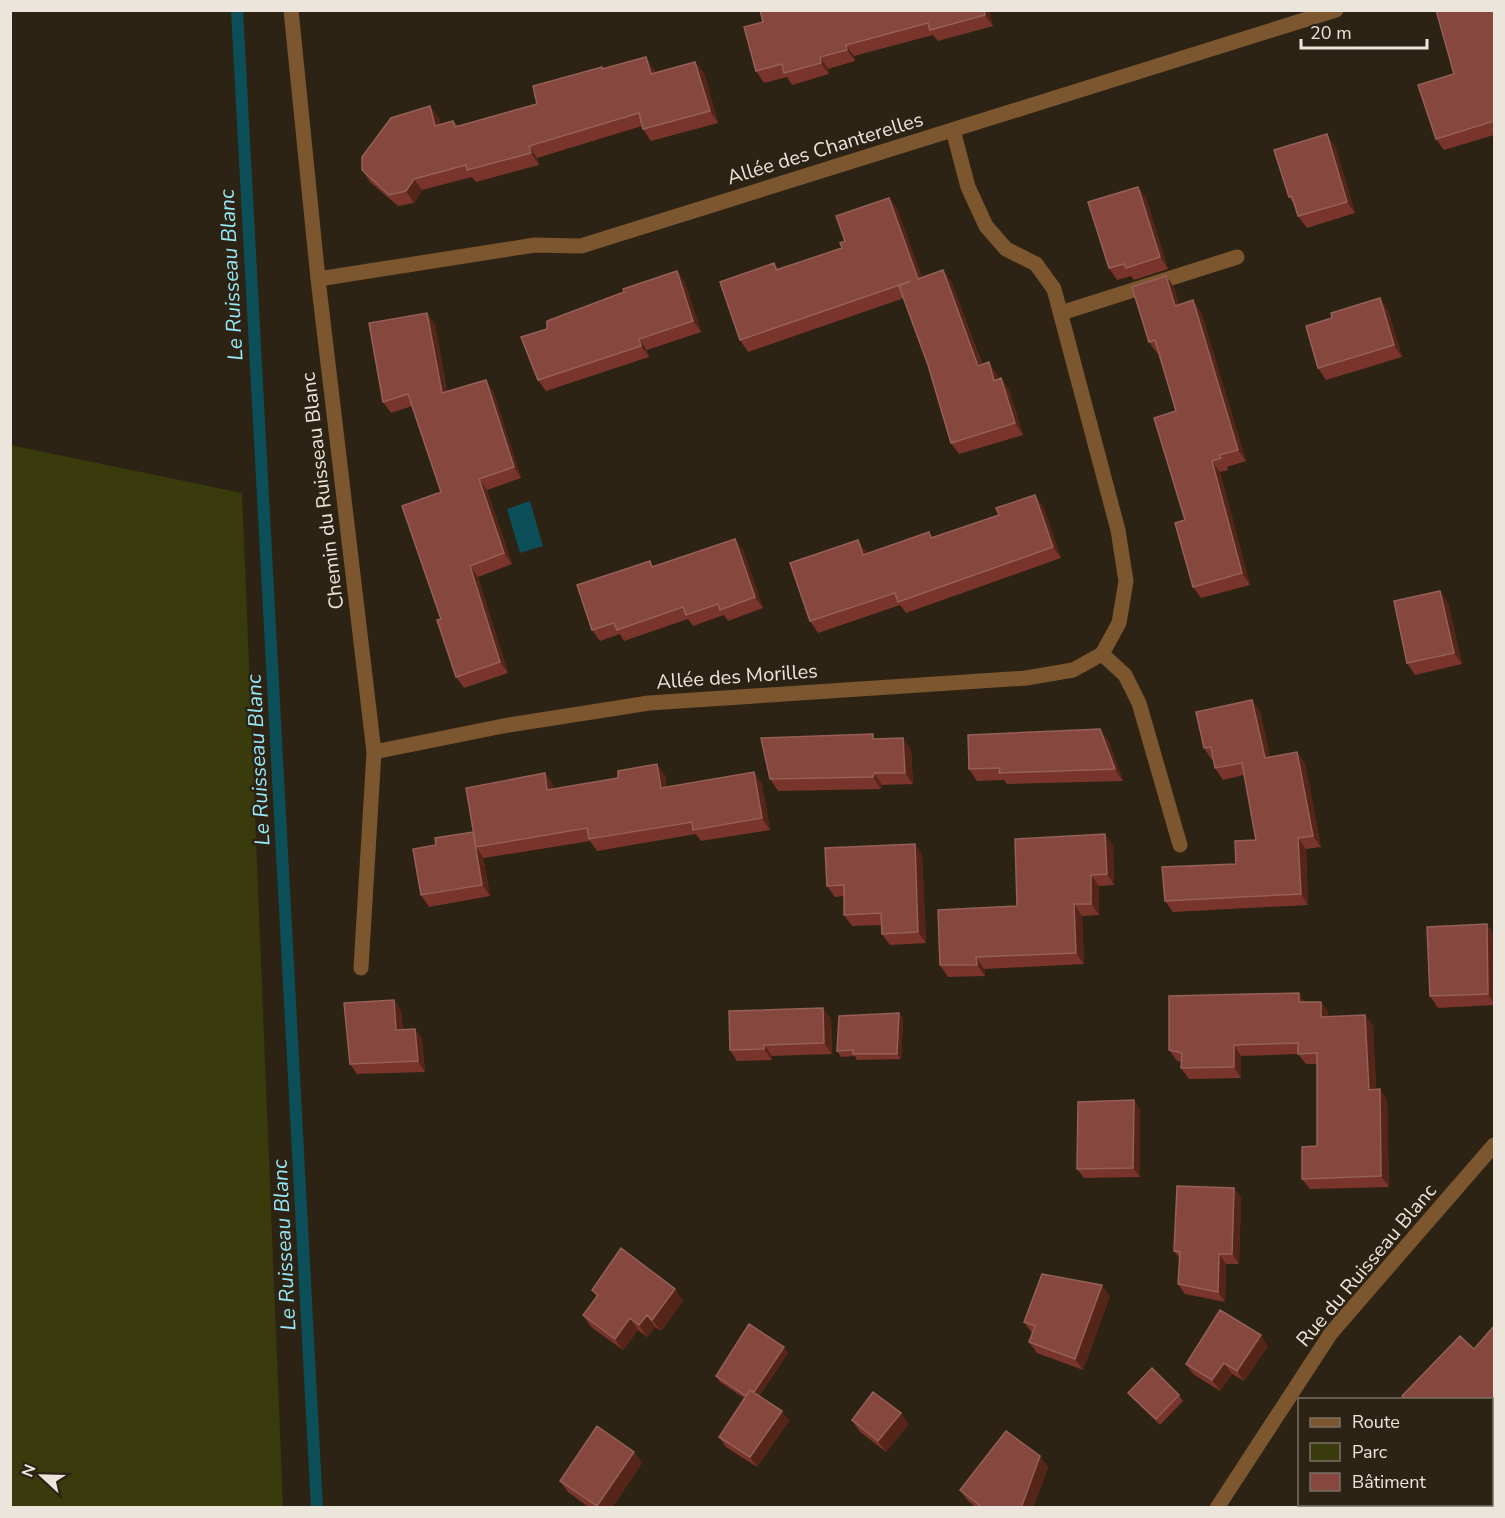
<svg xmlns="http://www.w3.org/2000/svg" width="1505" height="1518" font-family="'Nunito Sans',sans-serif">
<rect width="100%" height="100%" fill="#2d2314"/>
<path fill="#3a3b0c" d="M 10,445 L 242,493 L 283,1507 L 11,1507 Z"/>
<path fill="#0c4f59" d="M 530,501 L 543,546 L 520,553 L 507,509 Z"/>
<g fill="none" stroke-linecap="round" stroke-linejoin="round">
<path stroke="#0c4f59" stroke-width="12" d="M 237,10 L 317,1508"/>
<path stroke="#7c562f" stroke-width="15" d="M 291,10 L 318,279 L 374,752 L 361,968
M 318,279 L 535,245 L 581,246 L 1336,10
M 1061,313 L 1237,257
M 1102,654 L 1125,675 L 1139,703 L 1180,845
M 374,752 L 503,726 L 649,703 L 1026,678 L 1073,670 L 1102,654 L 1119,623 L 1126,581 L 1118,530 L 1054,289 L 1036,264 L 1006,249 L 986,226 L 968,187 L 953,130
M 1217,1508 L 1331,1333 L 1494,1145"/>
</g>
<path fill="#79342b" d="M 989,10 L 993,26 L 938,41 L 933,35 L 854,56 L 855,61 L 828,69 L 829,74 L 792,85 L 787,77 L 764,83 L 756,71 L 763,22 Z
M 1494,10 L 1494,135 L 1444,150 L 1436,139 L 1454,74 Z
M 695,62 L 704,73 L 718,123 L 651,141 L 643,129 L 642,126 L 537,158 L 539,165 L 476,182 L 472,177 L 422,190 L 414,203 L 398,206 L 370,182 L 362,170 L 439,118 L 440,124 L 453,121 L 458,126 L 537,104 L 602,67 L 603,69 L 654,69 L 655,73 Z
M 1335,146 L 1355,213 L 1307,228 L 1298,216 L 1296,207 L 1289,197 Z
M 1138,187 L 1146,198 L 1168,269 L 1134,280 L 1131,276 L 1117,280 L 1109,268 Z
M 889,198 L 897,209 L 922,278 L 951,281 L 982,364 L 997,374 L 998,379 L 1001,378 L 1009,390 L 1023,435 L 959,454 L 951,443 L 928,365 L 904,298 L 748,352 L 740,340 L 774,263 L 778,269 L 842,248 L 845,241 Z
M 677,271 L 685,283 L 701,332 L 647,350 L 649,357 L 546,391 L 538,380 L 547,329 Z
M 1174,287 L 1179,305 L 1201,312 L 1246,461 L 1227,467 L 1228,470 L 1220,472 L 1250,585 L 1201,598 L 1193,587 L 1185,520 L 1176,411 L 1158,353 L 1157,353 L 1149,342 Z
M 1388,310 L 1402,357 L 1326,380 L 1318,368 Z
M 435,324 L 447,392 L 486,380 L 493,391 L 521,478 L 487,490 L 512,564 L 478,577 L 508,673 L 464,688 L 456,677 L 441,619 L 441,492 L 412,406 L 391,413 L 383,402 Z
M 1043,506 L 1061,558 L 906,613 L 900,605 L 818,633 L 810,621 L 866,551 L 867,554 L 933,537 Z
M 743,550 L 763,608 L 728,621 L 724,615 L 693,626 L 688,619 L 624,641 L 620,634 L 600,641 L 592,630 L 654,566 Z
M 1448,603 L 1462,664 L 1415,675 L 1407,663 Z
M 1260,711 L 1270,757 L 1305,763 L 1321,847 L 1306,849 L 1308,905 L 1173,912 L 1165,901 L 1236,864 L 1256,840 L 1244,775 L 1223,780 L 1215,768 L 1213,759 L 1212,760 L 1204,748 Z
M 1100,729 L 1108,740 L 1123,781 L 1007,784 L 1004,780 L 977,781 L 969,769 Z
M 903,738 L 911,750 L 913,784 L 882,785 L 881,789 L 778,791 L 770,779 L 876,739 Z
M 754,772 L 762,784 L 770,830 L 701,841 L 696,834 L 597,851 L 590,841 L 484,858 L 483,857 L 490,896 L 429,907 L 421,895 L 436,845 L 473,832 L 553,784 L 553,789 L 665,775 L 667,787 Z
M 1105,834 L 1113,846 L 1114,885 L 1099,886 L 1099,915 L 1082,916 L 1084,964 L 984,969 L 985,976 L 948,977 L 940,965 L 1017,906 Z
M 915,844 L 922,855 L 926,943 L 890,945 L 882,934 L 882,925 L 852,926 L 844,915 L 844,896 L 835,897 L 827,886 Z
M 1494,934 L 1494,1005 L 1438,1008 L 1430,996 Z
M 394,1000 L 401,1011 L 403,1029 L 415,1029 L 422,1039 L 425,1072 L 357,1074 L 350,1064 Z
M 1304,1002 L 1321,1002 L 1328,1012 L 1328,1017 L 1365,1015 L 1373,1026 L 1376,1089 L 1387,1100 L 1389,1187 L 1310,1189 L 1302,1179 L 1317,1146 L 1317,1064 L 1306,1064 L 1298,1054 L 1241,1056 L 1241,1078 L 1189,1079 L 1181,1068 L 1181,1062 L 1177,1061 L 1169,1050 Z
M 899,1013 L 903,1019 L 901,1059 L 857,1060 L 855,1056 L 841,1057 L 837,1051 Z
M 831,1019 L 832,1054 L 772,1056 L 772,1060 L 737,1061 L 730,1050 Z
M 1140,1110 L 1140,1177 L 1084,1178 L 1077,1169 Z
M 1234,1188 L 1241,1198 L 1239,1264 L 1226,1264 L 1225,1302 L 1185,1294 L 1178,1284 L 1180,1259 L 1174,1251 Z
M 592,1290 L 683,1301 L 661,1331 L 655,1327 L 647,1337 L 638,1330 L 623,1350 L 591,1327 L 583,1315 L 597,1297 Z
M 1110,1296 L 1083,1370 L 1037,1353 L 1029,1342 L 1032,1333 L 1024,1322 Z
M 1268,1346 L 1244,1381 L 1232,1374 L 1220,1391 L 1193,1374 L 1186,1364 Z
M 784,1347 L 788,1353 L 759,1396 L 789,1421 L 757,1467 L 726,1447 L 719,1437 L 744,1398 L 720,1382 L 716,1376 Z
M 1128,1393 L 1179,1395 L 1183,1401 L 1160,1425 L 1133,1399 Z
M 852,1420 L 909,1424 L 886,1452 L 859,1431 Z
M 634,1452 L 642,1463 L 612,1508 L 590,1508 L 568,1492 L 560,1481 Z
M 1048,1467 L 1033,1508 L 976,1508 L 968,1501 L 960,1490 Z"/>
<path fill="#55251a" d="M 984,10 L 989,10 L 993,26 L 985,15 Z
M 846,45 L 854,56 L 855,61 L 847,50 Z
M 646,57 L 654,69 L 659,86 L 651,74 Z
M 820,57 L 828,69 L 829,74 L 821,63 Z
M 695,62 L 704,73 L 718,123 L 710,111 Z
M 430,106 L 439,118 L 444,137 L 435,126 Z
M 1327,134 L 1335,146 L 1355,213 L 1347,202 Z
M 529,146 L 537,158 L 539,165 L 531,153 Z
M 414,179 L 422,190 L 414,203 L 406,191 Z
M 1138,187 L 1146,198 L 1168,269 L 1160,257 Z
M 889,198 L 897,209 L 926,290 L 918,279 Z
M 943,270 L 951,281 L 986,377 L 978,366 Z
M 677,271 L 685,283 L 701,332 L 693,321 Z
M 1166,276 L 1174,287 L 1183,317 L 1175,306 Z
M 1380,298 L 1388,310 L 1402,357 L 1394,345 Z
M 1193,300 L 1201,312 L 1246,461 L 1238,450 Z
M 427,313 L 435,324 L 449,404 L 442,393 Z
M 639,339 L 647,350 L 649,357 L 641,346 Z
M 989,362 L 997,374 L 1002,392 L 994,381 Z
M 1001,378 L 1009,390 L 1023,435 L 1015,423 Z
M 486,380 L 493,391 L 521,478 L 514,467 Z
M 1212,461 L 1220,472 L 1250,585 L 1242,573 Z
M 479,479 L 487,490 L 512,564 L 504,553 Z
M 1035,495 L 1043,506 L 1061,558 L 1053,547 Z
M 735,539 L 743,550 L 763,608 L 755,597 Z
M 858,540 L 866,551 L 871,566 L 863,555 Z
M 470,566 L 478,577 L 508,673 L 500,662 Z
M 1440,591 L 1448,603 L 1462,664 L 1454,653 Z
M 1252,700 L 1260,711 L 1273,769 L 1265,758 Z
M 1100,729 L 1108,740 L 1123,781 L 1115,769 Z
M 903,738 L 911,750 L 913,784 L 905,773 Z
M 1297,752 L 1305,763 L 1321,847 L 1313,836 Z
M 657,764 L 665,775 L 669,799 L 661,788 Z
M 754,772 L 762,784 L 770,830 L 762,818 Z
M 545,773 L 553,784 L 555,802 L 547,790 Z
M 874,773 L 882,785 L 881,789 L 873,777 Z
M 473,832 L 476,847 L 483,857 L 490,896 L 482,885 Z
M 1105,834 L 1113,846 L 1114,885 L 1107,874 Z
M 1298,838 L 1306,849 L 1308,905 L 1301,894 Z
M 915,844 L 922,855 L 926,943 L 918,932 Z
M 1091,875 L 1099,886 L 1099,915 L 1091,904 Z
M 1074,904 L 1082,916 L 1084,964 L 1076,953 Z
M 1487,924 L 1494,934 L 1494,1003 L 1488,994 Z
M 976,957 L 984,969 L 985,976 L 977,965 Z
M 1299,993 L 1306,1004 L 1299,1002 Z
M 394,1000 L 401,1011 L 404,1040 L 396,1030 Z
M 1321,1002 L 1328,1012 L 1329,1028 L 1321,1017 Z
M 823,1008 L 831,1019 L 832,1054 L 824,1043 Z
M 899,1013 L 903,1019 L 901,1059 L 897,1054 Z
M 1365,1015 L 1373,1026 L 1377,1100 L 1369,1090 Z
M 415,1029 L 422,1039 L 425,1072 L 418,1061 Z
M 764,1045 L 772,1056 L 772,1060 L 764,1049 Z
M 1234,1045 L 1241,1056 L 1241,1078 L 1234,1067 Z
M 1380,1089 L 1387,1100 L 1389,1187 L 1381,1176 Z
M 1134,1100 L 1140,1110 L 1140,1177 L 1133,1168 Z
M 1234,1188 L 1241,1198 L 1239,1264 L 1232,1254 Z
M 1219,1254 L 1226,1264 L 1225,1302 L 1218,1292 Z
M 1102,1285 L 1110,1296 L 1083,1370 L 1075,1359 Z
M 675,1289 L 683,1301 L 661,1331 L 652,1320 Z
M 647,1315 L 655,1327 L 647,1337 L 639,1325 Z
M 630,1318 L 638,1330 L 623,1350 L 615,1339 Z
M 1261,1335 L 1268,1346 L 1244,1381 L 1237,1371 Z
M 784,1347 L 788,1353 L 753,1404 L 749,1399 Z
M 1224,1363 L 1232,1374 L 1220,1391 L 1212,1380 Z
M 782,1411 L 789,1421 L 757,1467 L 750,1457 Z
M 901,1413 L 909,1424 L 886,1452 L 878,1441 Z
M 634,1452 L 642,1463 L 612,1508 L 598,1508 L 597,1506 Z
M 1040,1456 L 1048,1467 L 1033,1508 L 1021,1508 Z
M 1494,1470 L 1494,1498 L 1491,1502 L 1491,1478 L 1492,1473 Z
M 1471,1504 L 1489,1504 L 1487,1508 L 1468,1508 Z"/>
<path fill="#85473e" stroke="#956057" stroke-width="1.5" d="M 760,10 L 984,10 L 985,15 L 930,30 L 928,23 L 846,45 L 847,50 L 820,57 L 821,63 L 784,73 L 782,64 L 756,71 L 744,27 L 763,22 Z
M 1436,10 L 1494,10 L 1494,121 L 1436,139 L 1418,85 L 1454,74 Z
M 646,57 L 651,74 L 695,62 L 710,111 L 643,129 L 639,113 L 529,146 L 531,153 L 467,170 L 466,165 L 414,179 L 406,191 L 389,195 L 362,170 L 362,157 L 391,118 L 430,106 L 435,126 L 453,121 L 455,127 L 537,104 L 533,86 L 602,67 L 602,69 Z
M 1327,134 L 1347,202 L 1298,216 L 1292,196 L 1289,197 L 1274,150 Z
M 1138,187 L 1160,257 L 1126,268 L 1124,264 L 1109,268 L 1088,202 Z
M 889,198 L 918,279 L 943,270 L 978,366 L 989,362 L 994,381 L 1001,378 L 1015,423 L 951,443 L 928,365 L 899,286 L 911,281 L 740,340 L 720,282 L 774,263 L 776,270 L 842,248 L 840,243 L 845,241 L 836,216 Z
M 677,271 L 693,321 L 639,339 L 641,346 L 538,380 L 521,337 L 547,329 L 547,321 L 624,292 L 623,289 Z
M 1166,276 L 1175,306 L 1193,300 L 1238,450 L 1219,455 L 1221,458 L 1212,461 L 1242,573 L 1193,587 L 1175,523 L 1185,520 L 1154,418 L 1176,411 L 1155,340 L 1149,342 L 1132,287 Z
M 1380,298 L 1394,345 L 1318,368 L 1306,326 L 1332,318 L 1331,313 Z
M 427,313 L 442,393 L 486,380 L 514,467 L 479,479 L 504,553 L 470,566 L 500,662 L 456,677 L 437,620 L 441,619 L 402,506 L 441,492 L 408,394 L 383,402 L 369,323 Z
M 1035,495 L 1053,547 L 898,602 L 895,593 L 810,621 L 790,563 L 858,540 L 863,555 L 929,532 L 931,538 L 999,515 L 996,508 Z
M 735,539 L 755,597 L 720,610 L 718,604 L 686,615 L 683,607 L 617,630 L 614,623 L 592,630 L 577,585 L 650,561 L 652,567 Z
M 1440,591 L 1454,653 L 1407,663 L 1394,601 Z
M 1252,700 L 1265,758 L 1297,752 L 1313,836 L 1298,838 L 1301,894 L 1165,901 L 1162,867 L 1236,864 L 1235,841 L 1256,840 L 1242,763 L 1215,768 L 1211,747 L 1204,748 L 1196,712 Z
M 1100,729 L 1115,769 L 999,773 L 1000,768 L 969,769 L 968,735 Z
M 873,734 L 873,739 L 903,738 L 905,773 L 874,773 L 873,777 L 770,779 L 761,738 Z
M 657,764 L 661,788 L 754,772 L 762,818 L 693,830 L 692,822 L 589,839 L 587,828 L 476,847 L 466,788 L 545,773 L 547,790 L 618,778 L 618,771 Z
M 473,832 L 482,885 L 421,895 L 413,849 L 436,845 L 435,838 Z
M 1105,834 L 1107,874 L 1091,875 L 1091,904 L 1074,904 L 1076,953 L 976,957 L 977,965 L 940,965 L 938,910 L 1017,906 L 1015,839 Z
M 915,844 L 918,932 L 882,934 L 881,913 L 844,915 L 844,885 L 827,886 L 825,848 Z
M 1487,924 L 1488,994 L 1430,996 L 1427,927 Z
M 1299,993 L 1299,1002 L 1321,1002 L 1321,1017 L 1365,1015 L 1369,1090 L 1380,1089 L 1381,1176 L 1302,1179 L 1302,1147 L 1317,1146 L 1317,1053 L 1298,1054 L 1298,1043 L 1234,1045 L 1234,1067 L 1181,1068 L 1182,1053 L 1169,1050 L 1169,996 Z
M 394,1000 L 396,1030 L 415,1029 L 418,1061 L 350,1064 L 344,1003 Z
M 823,1008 L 824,1043 L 764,1045 L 764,1049 L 730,1050 L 729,1011 Z
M 899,1013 L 897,1054 L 853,1054 L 853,1050 L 837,1051 L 839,1016 Z
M 1134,1100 L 1133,1168 L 1077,1169 L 1078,1102 Z
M 1177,1186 L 1234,1188 L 1232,1254 L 1219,1254 L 1218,1292 L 1178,1284 L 1180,1252 L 1174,1251 Z
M 621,1248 L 675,1289 L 652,1320 L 647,1315 L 639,1325 L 630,1318 L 615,1339 L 583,1315 L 598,1295 L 592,1290 Z
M 1042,1274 L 1102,1285 L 1075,1359 L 1029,1342 L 1035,1326 L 1024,1322 Z
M 1220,1310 L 1261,1335 L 1237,1371 L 1224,1363 L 1212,1380 L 1186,1364 Z
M 749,1324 L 784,1347 L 754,1392 L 750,1390 L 746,1396 L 716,1376 Z
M 1494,1326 L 1494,1470 L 1492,1473 L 1494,1474 L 1491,1478 L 1491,1400 L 1406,1400 L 1402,1396 L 1460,1336 L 1474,1349 Z
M 1152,1368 L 1179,1395 L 1156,1419 L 1128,1393 Z
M 750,1390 L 782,1411 L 750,1457 L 719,1437 Z
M 873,1392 L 901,1413 L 878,1441 L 852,1420 Z
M 597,1426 L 634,1452 L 597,1506 L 560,1481 Z
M 1006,1431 L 1040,1456 L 1021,1508 L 983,1508 L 960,1490 Z
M 1360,1504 L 1471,1504 L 1468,1508 L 1358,1508 Z"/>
<g text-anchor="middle" stroke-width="5" stroke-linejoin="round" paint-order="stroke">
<g font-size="20" fill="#ece5dc" stroke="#2d2314">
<text transform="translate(825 148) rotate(-17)" y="7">Allée des Chanterelles</text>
<text transform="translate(322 491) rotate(-97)" y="7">Chemin du Ruisseau Blanc</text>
<text transform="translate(737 676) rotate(-4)" y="7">Allée des Morilles</text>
<text transform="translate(1366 1265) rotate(-50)" y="7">Rue du Ruisseau Blanc</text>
</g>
<g font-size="21" font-style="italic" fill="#97e8f7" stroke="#2d2314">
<text transform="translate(231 275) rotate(-93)" y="7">Le Ruisseau Blanc</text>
<text transform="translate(258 760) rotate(-93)" y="7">Le Ruisseau Blanc</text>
<text transform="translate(284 1245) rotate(-93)" y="7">Le Ruisseau Blanc</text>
</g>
</g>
<rect width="1505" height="1518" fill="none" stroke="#ece5dc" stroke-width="24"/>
<rect x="1298" y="1398" width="195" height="108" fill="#2d2314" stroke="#797164" stroke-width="1.5"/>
<rect x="1310" y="1418" width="30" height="9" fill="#7c562f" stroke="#797164" stroke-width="1.5"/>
<text x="1352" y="1428" font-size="18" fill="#ece5dc">Route</text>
<rect x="1310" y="1443" width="30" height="18" fill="#3a3b0c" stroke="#797164" stroke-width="1.5"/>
<text x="1352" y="1458" font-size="18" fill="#ece5dc">Parc</text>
<rect x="1310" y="1473" width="30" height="18" fill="#85473e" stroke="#797164" stroke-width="1.5"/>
<text x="1352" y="1488" font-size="18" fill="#ece5dc">Bâtiment</text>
<g transform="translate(42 1476) rotate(292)" stroke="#2d2314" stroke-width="4.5" paint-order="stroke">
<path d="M0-4.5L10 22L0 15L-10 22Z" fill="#ece5dc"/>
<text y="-9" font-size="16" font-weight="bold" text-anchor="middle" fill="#ece5dc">N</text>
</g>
<path d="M1301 39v9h126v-9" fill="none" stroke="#ece5dc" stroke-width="3"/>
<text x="1310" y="39" font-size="18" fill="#ece5dc" stroke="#2d2314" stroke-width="4.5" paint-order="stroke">20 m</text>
</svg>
